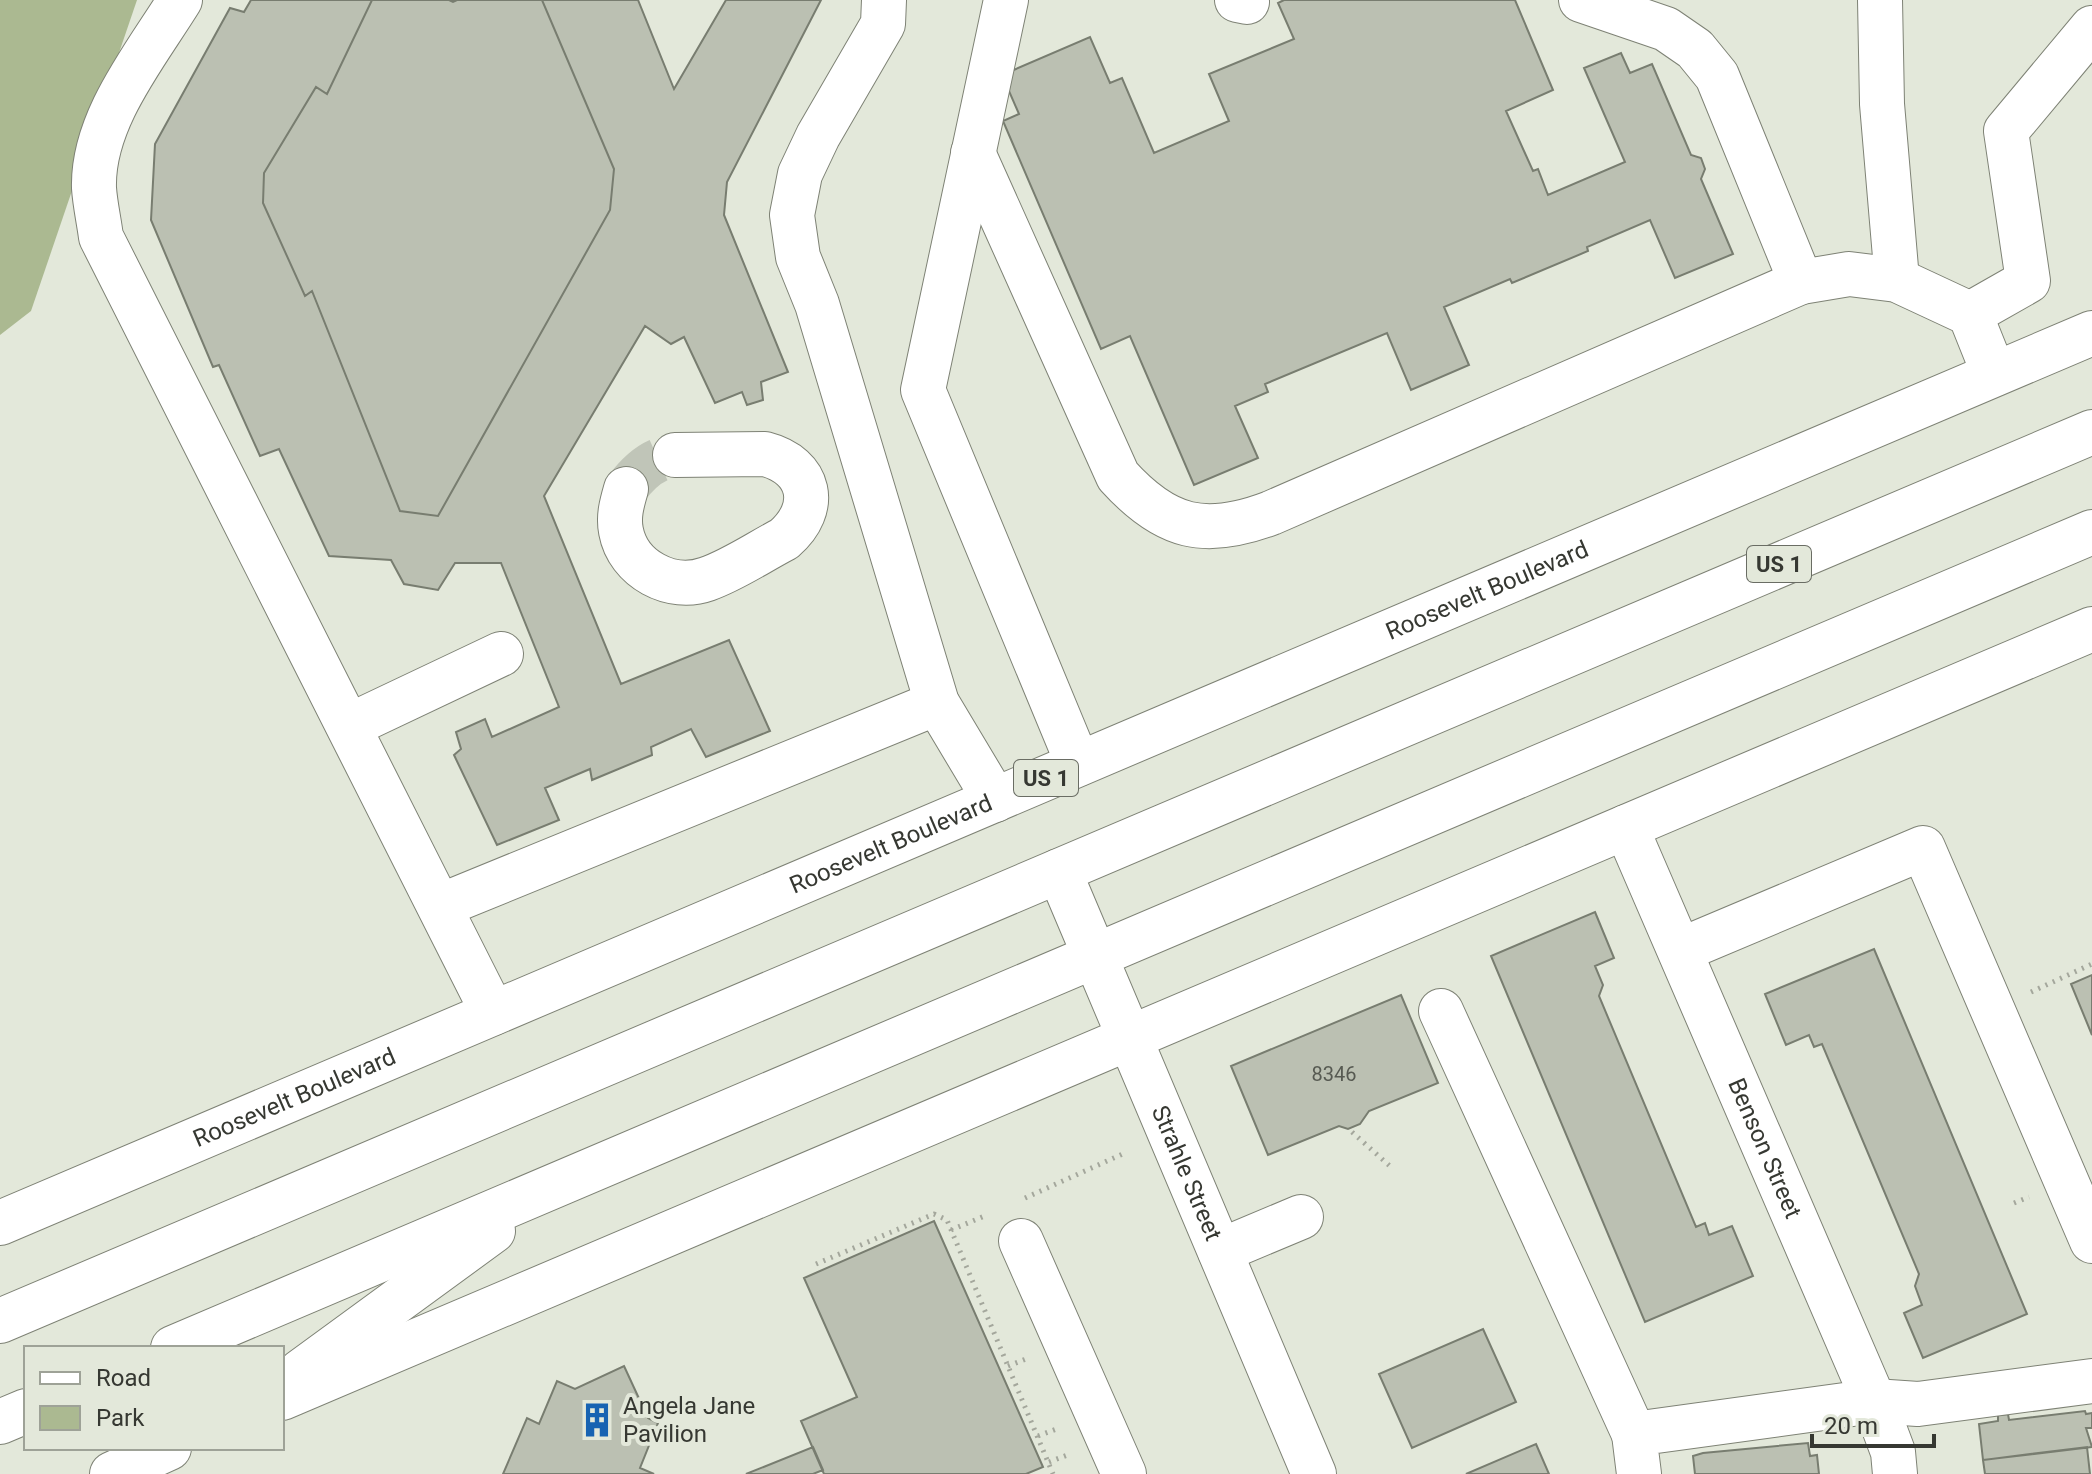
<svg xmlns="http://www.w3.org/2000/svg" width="2092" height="1474" font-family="Roboto,sans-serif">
<rect width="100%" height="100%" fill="#e3e8da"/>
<path fill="#abb991" d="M 0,0 L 137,0 L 31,311 L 0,335 Z"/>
<path fill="#bbc0b2" stroke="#787d70" stroke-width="2" d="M 251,0 L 372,0 L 327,94 L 316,87 L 264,173 L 263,203 L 305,296 L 312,291 L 400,511 L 438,516 L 610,210 L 614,169 L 542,0 L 638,0 L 674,89 L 726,0 L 821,0 L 727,182 L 724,215 L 788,372 L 761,382 L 763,400 L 747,405 L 742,392 L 715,403 L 684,337 L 671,344 L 645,326 L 544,496 L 621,684 L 729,640 L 770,731 L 706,757 L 691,729 L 651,747 L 652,755 L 592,780 L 590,769 L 545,788 L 559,820 L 497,845 L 454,755 L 461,749 L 456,732 L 485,719 L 492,737 L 559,707 L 501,563 L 455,563 L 438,590 L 404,584 L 391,560 L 329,556 L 279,449 L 260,456 L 219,365 L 213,367 L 151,220 L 155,144 L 230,8 L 244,12 Z
M 251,0 L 638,0 L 674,89 L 726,0 L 821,0 L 727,182 L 724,215 L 788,372 L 761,382 L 763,400 L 747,405 L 742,392 L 715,403 L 684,337 L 671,344 L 645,326 L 544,496 L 621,684 L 729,640 L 770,731 L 706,757 L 691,729 L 651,747 L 652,755 L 592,780 L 590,769 L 545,788 L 559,820 L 497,845 L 454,755 L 461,749 L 456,732 L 485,719 L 492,737 L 559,707 L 501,563 L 455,563 L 438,590 L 404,584 L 391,560 L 329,556 L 279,449 L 260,456 L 219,365 L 213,367 L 151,220 L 155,144 L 230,8 L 244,12 Z
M 372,0 L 449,0 L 453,2 L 457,0 L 542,0 L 614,169 L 610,210 L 438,516 L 400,511 L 312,291 L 305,296 L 263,203 L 264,173 L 316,87 L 327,94 Z
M 1284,0 L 1515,0 L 1553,90 L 1506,111 L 1533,171 L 1538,169 L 1548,195 L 1625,162 L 1584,68 L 1621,53 L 1630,73 L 1652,64 L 1691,155 L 1701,158 L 1705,169 L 1701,179 L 1733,254 L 1675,278 L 1650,220 L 1587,247 L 1588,251 L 1512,283 L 1510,279 L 1444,307 L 1469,365 L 1411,390 L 1387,333 L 1265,384 L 1268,392 L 1235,406 L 1258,458 L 1194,485 L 1130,336 L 1101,349 L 1003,121 L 1019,114 L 1002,75 L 1090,37 L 1110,83 L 1122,78 L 1154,153 L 1229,121 L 1209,74 L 1294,39 L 1278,3 Z
M 1595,912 L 1614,958 L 1595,966 L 1603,985 L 1599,996 L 1696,1227 L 1705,1223 L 1709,1235 L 1732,1226 L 1753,1276 L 1645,1322 L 1491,956 Z
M 1874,949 L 2027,1314 L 1923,1358 L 1904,1313 L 1922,1305 L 1915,1286 L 1919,1274 L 1822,1044 L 1814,1047 L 1809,1035 L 1786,1045 L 1765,994 Z
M 2092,975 L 2092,1035 L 2071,984 Z
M 1401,995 L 1438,1083 L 1369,1111 L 1360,1124 L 1348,1129 L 1339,1126 L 1268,1155 L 1231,1066 Z
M 934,1221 L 1043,1467 L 1026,1474 L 824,1474 L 801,1421 L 857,1397 L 804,1278 Z
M 1483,1329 L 1516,1402 L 1412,1448 L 1379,1374 Z
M 624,1366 L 648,1418 L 658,1423 L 640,1468 L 654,1474 L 503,1474 L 527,1418 L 539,1424 L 557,1381 L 575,1389 Z
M 2085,1411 L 2086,1414 L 2092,1413 L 2092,1428 L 2086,1428 L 2092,1447 L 1983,1460 L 1979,1424 L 1998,1421 L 1998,1415 L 2008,1414 L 2009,1420 Z
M 1808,1443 L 1810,1456 L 1817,1455 L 1819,1474 L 1695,1474 L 1693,1456 L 1703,1453 Z
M 1536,1444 L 1549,1474 L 1466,1474 Z
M 813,1447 L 823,1470 L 813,1474 L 746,1474 Z
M 2087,1447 L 2090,1474 L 1985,1474 L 1983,1460 Z"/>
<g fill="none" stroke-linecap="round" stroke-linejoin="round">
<path stroke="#c0c5b8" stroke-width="44" stroke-dasharray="44 22" stroke-linecap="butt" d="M 626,489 C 640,470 652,460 675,455"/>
<g stroke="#7e8275" stroke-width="46">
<g id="minor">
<path d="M 180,0 C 146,55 92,120 94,188 C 95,204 99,221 101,237 L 493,1013"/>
<path d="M 884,0 L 883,24 L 818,136 L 800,174 L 792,215 L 798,257 L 817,304 L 937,703 L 995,800"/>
<path d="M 1006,0 L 923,390 L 1078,764"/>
<path d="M 1237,0 L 1247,2"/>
<path d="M 1581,0 L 1666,29 L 1695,49 L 1717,76 L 1801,282 L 1849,274 L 1897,280 L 1970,314 L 1994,374"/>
<path d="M 1880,0 L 1882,104 L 1897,280"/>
<path d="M 973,153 L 1118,476 C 1166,529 1205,538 1271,513 L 1801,282"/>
<path d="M 1970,314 L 2028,281 L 2006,131 L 2092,28"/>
<path d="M 626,489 C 622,503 618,516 621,531 C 628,569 671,592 707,579 C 733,570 759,552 784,539 C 820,508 811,466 765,454 L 675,455"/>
<path d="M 349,726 L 501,654"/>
<path id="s1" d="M 1626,827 L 1874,1401 L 1893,1452 L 1895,1474"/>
<path id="s2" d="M 1059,871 L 1314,1474"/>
<path d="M 440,906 L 937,703"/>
<path d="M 1681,950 L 1923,848 L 2092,1241"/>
<path d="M 1441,1011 L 1634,1434"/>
<path d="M 1021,1241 L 1124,1474"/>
<path d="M 1220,1251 L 1301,1217"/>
<path d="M 1639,1474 L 1634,1434 L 1874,1401 L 1918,1404 L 2092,1381"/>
</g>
</g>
<g stroke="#7e8275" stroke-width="46">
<g id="highway">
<path id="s3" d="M 0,1223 L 2092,333"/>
<path d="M 0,1321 L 2092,432"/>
<path d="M 173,1348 L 2092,532"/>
<path d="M 300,1372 L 493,1231"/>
<path d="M 282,1398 L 2092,629"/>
<path d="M 0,1422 L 26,1411"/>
<path d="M 112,1474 L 169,1448"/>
</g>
</g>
<path stroke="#a4a79c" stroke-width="5" stroke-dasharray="2 6" stroke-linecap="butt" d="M 2031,992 L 2092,964
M 1352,1132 L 1392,1168
M 1025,1198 L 1127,1152
M 2014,1203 L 2029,1197
M 951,1230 L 987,1215
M 816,1264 L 934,1214 L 947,1220 L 1053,1474
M 1008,1366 L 1026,1359
M 1038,1436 L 1059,1428
M 1049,1462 L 1070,1454"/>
<use href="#minor" stroke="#fff" stroke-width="44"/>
<use href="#highway" stroke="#fff" stroke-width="44"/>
</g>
<defs>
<g id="building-bare" transform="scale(2.76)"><path d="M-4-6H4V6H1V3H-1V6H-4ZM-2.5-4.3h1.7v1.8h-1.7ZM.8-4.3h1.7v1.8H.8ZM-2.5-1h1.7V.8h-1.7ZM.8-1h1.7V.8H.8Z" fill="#1763b2" stroke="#e3e8da" stroke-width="2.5" paint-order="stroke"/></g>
</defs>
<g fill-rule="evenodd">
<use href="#building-bare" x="597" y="1420"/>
</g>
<g text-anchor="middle" stroke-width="8" stroke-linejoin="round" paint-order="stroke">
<g font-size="20" fill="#575a52">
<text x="1334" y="1081">8346</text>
</g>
<g fill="#e3e8da" stroke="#6a6d64" stroke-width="2">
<rect x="1747" y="546" width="64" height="36" rx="6"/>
<rect x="1014" y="760" width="64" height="36" rx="6"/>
</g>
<g font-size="22" font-weight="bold" fill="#363832">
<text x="1779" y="572">US 1</text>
<text x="1046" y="786">US 1</text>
</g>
<g font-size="24" fill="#363832" stroke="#e3e8da">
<text dy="8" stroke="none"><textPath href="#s3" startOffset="1616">Roosevelt Boulevard</textPath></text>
<text dy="8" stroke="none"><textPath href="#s3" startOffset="968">Roosevelt Boulevard</textPath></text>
<text dy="8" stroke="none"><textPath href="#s3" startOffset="320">Roosevelt Boulevard</textPath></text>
<text dy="8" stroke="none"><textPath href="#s1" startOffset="350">Benson Street</textPath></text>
<text dy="8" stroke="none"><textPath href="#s2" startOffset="328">Strahle Street</textPath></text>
</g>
<g font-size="24" fill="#363832" stroke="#e3e8da" text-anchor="start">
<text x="623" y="1414">Angela Jane<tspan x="623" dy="28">Pavilion</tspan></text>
</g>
</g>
<rect x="24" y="1346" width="260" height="104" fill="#e3e8da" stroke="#9ea297" stroke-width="2"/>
<rect x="40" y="1372" width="40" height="12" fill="#ffffff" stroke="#9ea297" stroke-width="2"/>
<text x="96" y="1386" font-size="24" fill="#363832">Road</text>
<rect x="40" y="1406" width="40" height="24" fill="#abb991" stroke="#9ea297" stroke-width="2"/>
<text x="96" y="1426" font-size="24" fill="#363832">Park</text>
<path d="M1812 1434v12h122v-12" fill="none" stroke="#363832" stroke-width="4"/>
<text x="1824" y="1434" font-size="24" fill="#363832" stroke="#e3e8da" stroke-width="6" paint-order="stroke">20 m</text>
</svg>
